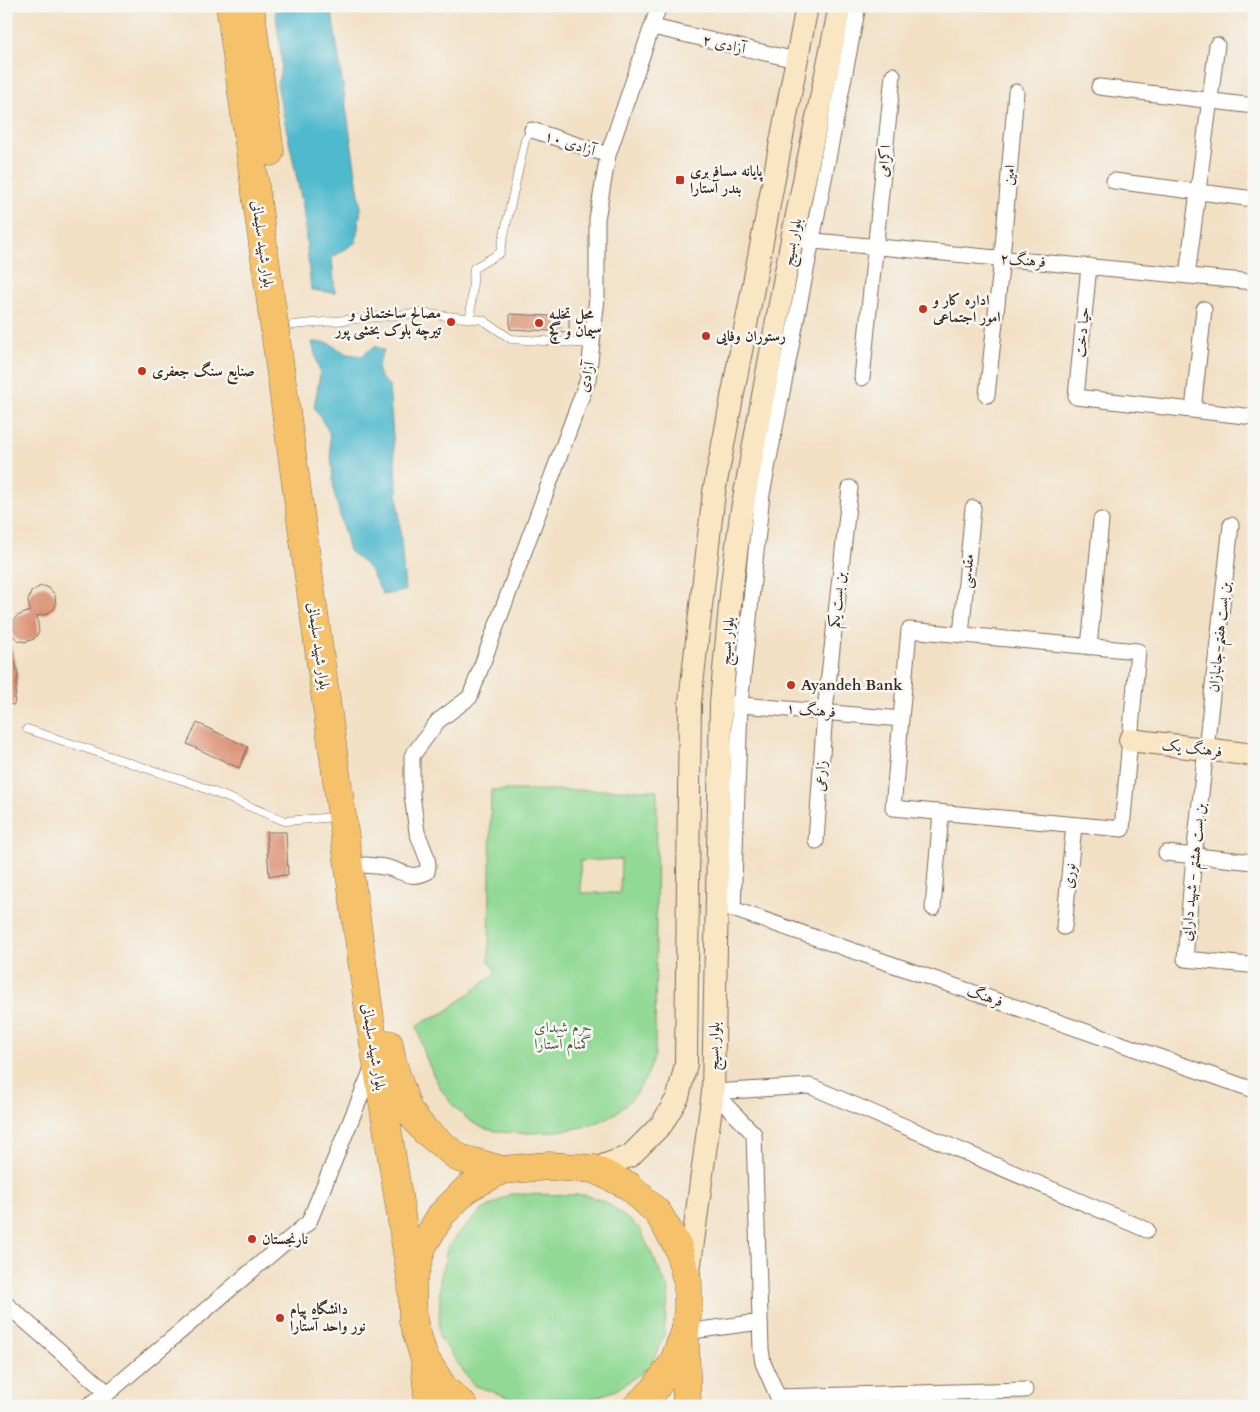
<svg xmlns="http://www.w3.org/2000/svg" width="1260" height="1412" font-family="Cardo,Amiri,serif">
<rect width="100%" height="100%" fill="#f6f6f2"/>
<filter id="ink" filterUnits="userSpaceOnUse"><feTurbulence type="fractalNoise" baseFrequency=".02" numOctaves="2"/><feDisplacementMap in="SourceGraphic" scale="10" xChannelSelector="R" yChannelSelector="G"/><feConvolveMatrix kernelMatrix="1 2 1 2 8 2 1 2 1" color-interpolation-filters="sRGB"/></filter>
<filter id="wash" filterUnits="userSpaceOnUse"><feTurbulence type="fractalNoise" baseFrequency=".0096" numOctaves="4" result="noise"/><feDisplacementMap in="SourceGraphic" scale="20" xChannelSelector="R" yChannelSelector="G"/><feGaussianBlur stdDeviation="1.12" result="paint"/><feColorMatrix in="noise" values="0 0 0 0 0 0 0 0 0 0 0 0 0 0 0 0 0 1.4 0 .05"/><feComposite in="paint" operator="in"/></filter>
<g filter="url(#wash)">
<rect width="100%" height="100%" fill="#f2e0c5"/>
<path fill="#91d994" stroke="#668259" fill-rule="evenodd" d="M 491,790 L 657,790 L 655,1055 C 633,1120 594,1130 531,1133 C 515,1133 488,1133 475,1124 C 441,1103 425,1062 417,1025 L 445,1012 L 496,973 L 489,961 ZM 621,859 L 620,893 L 581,893 L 580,861 Z
M 510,1194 L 586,1195 L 606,1202 L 640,1229 L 669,1291 L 664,1336 L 650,1367 L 616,1390 L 580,1403 L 519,1401 L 473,1385 L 439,1336 L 440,1280 L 448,1245 L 481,1211 Z"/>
<path fill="#50b9cd" stroke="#467276" d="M 275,6 L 331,6 L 361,208 L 356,242 L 332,258 L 335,293 L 311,290 L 303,207 L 277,85 L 282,66 Z
M 312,342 L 329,343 L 347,354 L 362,356 L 375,346 L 384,350 C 377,366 373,373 389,385 L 405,591 L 383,595 L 369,568 L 349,551 L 334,492 L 329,432 L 314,407 L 320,374 Z"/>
<g id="blocks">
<path fill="#da9072" d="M 510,314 L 569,317 L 569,332 L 510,329 Z
M 44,586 L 49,588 L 55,595 L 56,605 L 54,609 L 47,614 L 37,616 L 39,632 L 34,639 L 25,642 L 17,640 L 11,633 L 11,623 L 17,616 L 30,611 L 28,601 L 31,592 L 39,587 Z
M 6,645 L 11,645 L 18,674 L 14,705 L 6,704 Z
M 197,723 L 248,747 L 239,768 L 187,744 Z
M 266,832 L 286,832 L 288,875 L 269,876 Z"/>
</g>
</g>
<g filter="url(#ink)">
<use href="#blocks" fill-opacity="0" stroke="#7b6a58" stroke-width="1"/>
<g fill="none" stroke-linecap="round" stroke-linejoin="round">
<g stroke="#7b6a58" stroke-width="9">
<path id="lane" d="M 470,318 L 474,268 L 500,253 L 525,140 L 532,130
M 293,325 L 419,313 L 483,320 L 511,339 L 592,344
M 27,729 L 194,784 L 285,821 L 336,817"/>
</g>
<g stroke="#7b6a58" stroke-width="17">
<path id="street" d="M 653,27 L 796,60
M 1099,87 L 1254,106
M 532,130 L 608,155
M 1114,181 L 1254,199
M 804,240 L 1254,282
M 1089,266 L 1076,397 L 1254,417
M 1187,276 L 1217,45
M 862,378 L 893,75
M 987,395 L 1002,258 L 1016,92
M 1193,410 L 1204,309
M 1231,525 L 1194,856 L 1185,959 L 1249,965
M 909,630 L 1138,651 L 1122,829 L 893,808 Z
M 961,635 L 973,508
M 1089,647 L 1101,520
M 731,704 L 901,719
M 816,841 L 825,711 L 850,488
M 1166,853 L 1254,862
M 365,865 C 373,866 381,866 389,868 C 405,872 410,880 427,872 L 428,865 L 427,858 L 417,832 L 412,795 L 412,756 L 438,721 L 470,697 L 588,379 L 597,298 L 597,219 L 608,155 L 659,6
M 724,906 L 1254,1090
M 933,908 L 941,813
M 733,909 L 740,705 L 762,494 L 858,6
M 1064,927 L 1074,825
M 713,1092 L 754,1134 L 761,1349 L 763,1363 L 778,1397 L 1025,1390
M 713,1092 L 810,1086 L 1147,1230
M 6,1304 L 108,1393
M 685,1332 L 760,1322
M 87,1406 L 108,1393 L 309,1222 L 374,1064"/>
</g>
<g stroke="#7b6a58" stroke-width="24">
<path id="secondary" d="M 1130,740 L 1254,755
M 594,1169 L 630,1156 L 662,1124 L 678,1097 L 686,1064 L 690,702 L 714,492 L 807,6
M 688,1279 L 713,1092 L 721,703 L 732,584 L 741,515 L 792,239 L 840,6"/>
</g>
<g stroke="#7b6a58" stroke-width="29">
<path id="highway" d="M 230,6 L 371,1026 L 412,1284
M 250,6 L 270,152
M 389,1044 L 393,1065 L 408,1110 L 425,1131 L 459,1158 L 502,1170
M 685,1340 L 687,1406
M 425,1363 L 429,1406
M 464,1406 L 444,1389 L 424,1357 L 413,1321 L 412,1284 L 422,1247 L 441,1215 L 468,1188 L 502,1170 L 548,1166 L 594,1169 L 629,1186 L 658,1213 L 678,1247 L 688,1284 L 688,1308 L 685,1332 L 673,1363 L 654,1390 L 637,1406"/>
</g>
<use href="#lane" stroke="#fff" stroke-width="8"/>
<use href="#street" stroke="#fff" stroke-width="15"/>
<use href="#secondary" stroke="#fbe6c4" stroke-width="22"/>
<use href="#highway" stroke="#f5c16b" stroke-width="28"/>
</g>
</g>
<g fill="#c8321e" stroke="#f6f6f2" stroke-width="2">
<rect x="675" y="175" width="10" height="10" rx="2.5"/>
<circle cx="923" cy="309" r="5"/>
<circle cx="451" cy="322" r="5"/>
<circle cx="539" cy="323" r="5"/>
<circle cx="706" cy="336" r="5"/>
<circle cx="142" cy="371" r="5"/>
<circle cx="791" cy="685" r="5"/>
<circle cx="252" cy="1239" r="5"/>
<circle cx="280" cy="1318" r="5"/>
</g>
<g text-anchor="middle" stroke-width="5" stroke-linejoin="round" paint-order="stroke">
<g font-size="15" fill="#3b2a1e" stroke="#f6f6f2">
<text transform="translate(724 44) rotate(13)" y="5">آزادی ۲</text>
<text transform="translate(570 143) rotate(18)" y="5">آزادی ۱۰</text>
<text transform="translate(884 161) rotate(-84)" y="5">اکرامی</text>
<text transform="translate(1009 175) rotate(-85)" y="5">امین</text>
<text transform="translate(792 242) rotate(-79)" y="5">بلوار بسیج</text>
<text transform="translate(263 244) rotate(82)" y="5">بلوار شهید سلیمانی</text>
<text transform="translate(1023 260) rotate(5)" y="5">فرهنگ۲</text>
<text transform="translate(1082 332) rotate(-85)" y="5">حیا دخت</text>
<text transform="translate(586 377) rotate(-77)" y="5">آزادی</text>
<text transform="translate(967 571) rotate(-85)" y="5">مقدسی</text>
<text transform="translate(837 600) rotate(-83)" y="5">بن بست یکم</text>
<text transform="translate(1219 637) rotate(-84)" y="5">بن بست هفتم-جانبازان</text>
<text transform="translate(727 641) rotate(-85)" y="5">بلوار بسیج</text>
<text transform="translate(319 646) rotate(82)" y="5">بلوار شهید سلیمانی</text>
<text transform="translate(811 710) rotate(5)" y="5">فرهنگ ۱</text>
<text transform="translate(1192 748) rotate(7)" y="5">فرهنگ یک</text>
<text transform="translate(820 776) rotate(-86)" y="5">زارعی</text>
<text transform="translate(1193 872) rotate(-84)" y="5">بن بست هشتم - شهید دارایی</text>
<text transform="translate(1069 876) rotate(-85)" y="5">نوری</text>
<text transform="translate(985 996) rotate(19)" y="5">فرهنگ</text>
<text transform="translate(714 1046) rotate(-89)" y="5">بلوار بسیج</text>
<text transform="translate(374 1047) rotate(81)" y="5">بلوار شهید سلیمانی</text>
</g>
<g font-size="15" font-weight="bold" fill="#3b2a1e" stroke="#f6f6f2" text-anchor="start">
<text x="690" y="176">پایانه مسافربری<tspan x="690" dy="17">بندر آستارا</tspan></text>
<text x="933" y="305">اداره کار و<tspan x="933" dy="17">امور اجتماعی</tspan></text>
<text x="441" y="318" text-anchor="end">مصالح ساختمانی و<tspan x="441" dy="17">تیرچه بلوک بخشی پور</tspan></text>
<text x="549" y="319">محل تخلیه<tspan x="549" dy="17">سیمان و گچ</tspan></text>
<text x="716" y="341">رستوران وفایی</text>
<text x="152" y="376">صنایع سنگ جعفری</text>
<text x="801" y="690">Ayandeh Bank</text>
<text x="262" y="1244">نارنجستان</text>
<text x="290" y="1314">دانشگاه پیام<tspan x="290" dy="17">نور واحد آستارا</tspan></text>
</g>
<g font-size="15" fill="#50563c" stroke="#f6f6f2">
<text x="563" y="1032">حرم شهدای<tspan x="563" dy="17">گمنام آستارا</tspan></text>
</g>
</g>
<rect width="1260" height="1412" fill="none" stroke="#f6f6f2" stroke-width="25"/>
</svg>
